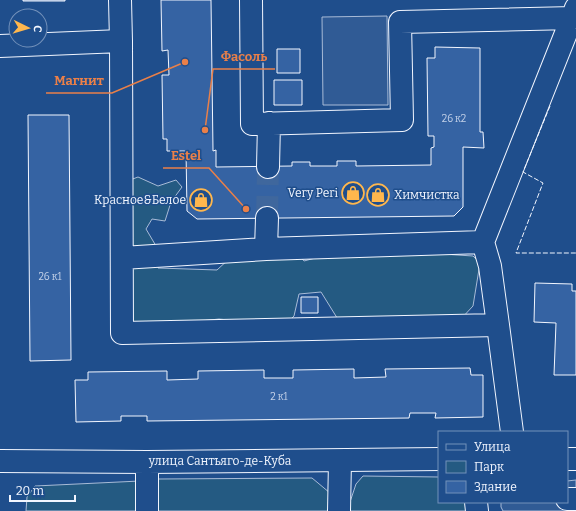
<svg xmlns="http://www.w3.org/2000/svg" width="576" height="511" font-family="Bitter,serif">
<rect width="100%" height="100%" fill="#1f4e8c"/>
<path fill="#245a82" stroke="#a8bbd7" d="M 138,177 L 158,186 L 176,180 L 182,187 L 171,202 L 165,221 L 152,219 L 146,229 L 159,251 L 158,268 L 217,270 L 230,258 L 295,250 L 304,261 L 319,257 L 379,250 L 473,256 L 480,263 L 473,306 L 460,320 L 339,321 L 321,292 L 299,294 L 294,316 L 284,326 L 219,319 L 146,327 L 133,322 L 125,182 Z
M 363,476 L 439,477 L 439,502 L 469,502 L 470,511 L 347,511 L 356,484 Z
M 312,478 L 330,493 L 333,511 L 154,511 L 154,482 L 159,479 Z
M 140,481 L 140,511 L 26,511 L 27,497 L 35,486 Z"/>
<path fill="#305b95" stroke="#a8bbd7" d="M 387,16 L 388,105 L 323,105 L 322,17 Z
M 576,480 L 576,511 L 503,511 L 501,507 L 501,502 L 567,502 L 567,481 Z"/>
<path fill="#3563a3" stroke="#f2f6ff" d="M 23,0 L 65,0 L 65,1 L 23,1 Z
M 161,0 L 211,0 L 213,151 L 216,150 L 216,167 L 292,166 L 292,162 L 310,162 L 310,166 L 337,166 L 337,161 L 356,161 L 356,166 L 431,165 L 431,148 L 434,147 L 434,136 L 428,136 L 427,58 L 435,58 L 435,47 L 480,48 L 480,132 L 483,132 L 484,148 L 463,147 L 463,207 L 454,216 L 197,219 L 187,211 L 186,151 L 167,151 L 167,139 L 163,139 L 162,75 L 169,75 L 168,50 L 162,51 Z
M 277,49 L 300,49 L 300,73 L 277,73 Z
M 274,80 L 302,80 L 302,105 L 274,105 Z
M 28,115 L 69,115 L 71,360 L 30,361 Z
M 535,283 L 572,284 L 572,291 L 576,291 L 576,375 L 554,375 L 556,323 L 534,322 Z
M 301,297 L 318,297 L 318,313 L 301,313 Z
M 470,368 L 471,375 L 483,375 L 483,417 L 435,418 L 436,413 L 410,413 L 409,418 L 147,421 L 147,416 L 121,416 L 121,421 L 76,422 L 75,380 L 88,380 L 88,372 L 167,371 L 167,380 L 198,379 L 198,371 L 264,370 L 264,378 L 293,378 L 293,370 L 354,369 L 354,378 L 386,377 L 385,369 Z"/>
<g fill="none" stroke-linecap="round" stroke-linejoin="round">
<path stroke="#3f679d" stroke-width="22" stroke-dasharray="22 11" stroke-linecap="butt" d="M 267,218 L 268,167"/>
<g stroke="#f2f6ff" stroke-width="24">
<path id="minor" d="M 251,0 L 252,124 L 402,120 L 400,22 L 573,18
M 121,41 L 122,333 L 498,325 L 512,432
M 0,46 L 121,41 L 120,0
M 268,167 L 269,123
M 266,249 L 267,218
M 122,258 L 266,249 L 483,242
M 498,325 L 490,266 L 483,242 L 576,8
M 567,459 L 576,459
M 0,461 L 147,462 L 439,459
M 147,462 L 147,511
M 567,499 L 576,499
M 476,502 L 477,511
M 339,511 L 340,461"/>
</g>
<use href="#minor" stroke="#1f4e8c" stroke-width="22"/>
<path stroke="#f2f6ff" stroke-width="1" stroke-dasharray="5 2" stroke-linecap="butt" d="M 550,106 L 523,172 L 543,183 L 516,253 L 576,253"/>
</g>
<defs>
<g id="shop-ring" transform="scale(1.15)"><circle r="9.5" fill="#1f4e8c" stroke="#ffb74d" stroke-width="1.5"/><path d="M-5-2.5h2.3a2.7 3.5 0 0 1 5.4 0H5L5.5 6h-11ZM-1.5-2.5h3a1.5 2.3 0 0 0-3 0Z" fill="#ffb74d"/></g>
</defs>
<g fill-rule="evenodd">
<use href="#shop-ring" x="353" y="193"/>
<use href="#shop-ring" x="378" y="195"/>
<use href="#shop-ring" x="201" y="200"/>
</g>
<g text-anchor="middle" stroke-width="3" stroke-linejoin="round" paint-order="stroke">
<g font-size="10" fill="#c3d1e8">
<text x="454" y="122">26 к2</text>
<text x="50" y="280">26 к1</text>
<text x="279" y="400">2 к1</text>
</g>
<g font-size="12" fill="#f2f6ff" stroke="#1f4e8c" text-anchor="end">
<text x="338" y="197">Very Peri</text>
<text x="394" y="199" text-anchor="start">Химчистка</text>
<text x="186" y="204">Красное&amp;Белое</text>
</g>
<g font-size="12" fill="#f2f6ff" stroke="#1f4e8c">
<text x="220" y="465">улица Сантьяго-де-Куба</text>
</g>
</g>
<path fill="none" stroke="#ea8049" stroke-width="1.5" d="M205 130L213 69H275M185 62L112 93H46M246 209L209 168H163"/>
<g fill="#ea8049" stroke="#1f4e8c" stroke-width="1.5">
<circle cx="205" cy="130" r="4"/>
<circle cx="185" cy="62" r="4"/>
<circle cx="246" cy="209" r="4"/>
</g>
<g font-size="13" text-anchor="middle" font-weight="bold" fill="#ea8049" stroke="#1f4e8c" stroke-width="3" stroke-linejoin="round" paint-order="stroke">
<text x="244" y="61">Фасоль</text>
<text x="79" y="85">Магнит</text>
<text x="186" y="160">Estel</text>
</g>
<rect x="438" y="431" width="130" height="72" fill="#1f4e8c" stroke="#7391ba"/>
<rect x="446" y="444" width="20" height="6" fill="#1f4e8c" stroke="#7391ba"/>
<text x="474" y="451" font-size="12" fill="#f2f6ff">Улица</text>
<rect x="446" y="461" width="20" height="12" fill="#245a82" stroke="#7391ba"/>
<text x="474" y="471" font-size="12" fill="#f2f6ff">Парк</text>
<rect x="446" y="481" width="20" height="12" fill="#3563a3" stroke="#7391ba"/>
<text x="474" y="491" font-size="12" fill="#f2f6ff">Здание</text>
<g transform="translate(28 28) rotate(95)"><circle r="19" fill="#1f4e8c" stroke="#7391ba"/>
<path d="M0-3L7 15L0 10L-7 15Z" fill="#ffb74d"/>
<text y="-6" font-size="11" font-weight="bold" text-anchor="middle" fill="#f2f6ff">С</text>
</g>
<path d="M10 495v6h65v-6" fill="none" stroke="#f2f6ff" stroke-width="2"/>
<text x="16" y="495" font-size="12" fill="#f2f6ff" stroke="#1f4e8c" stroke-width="3" paint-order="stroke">20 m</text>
</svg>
